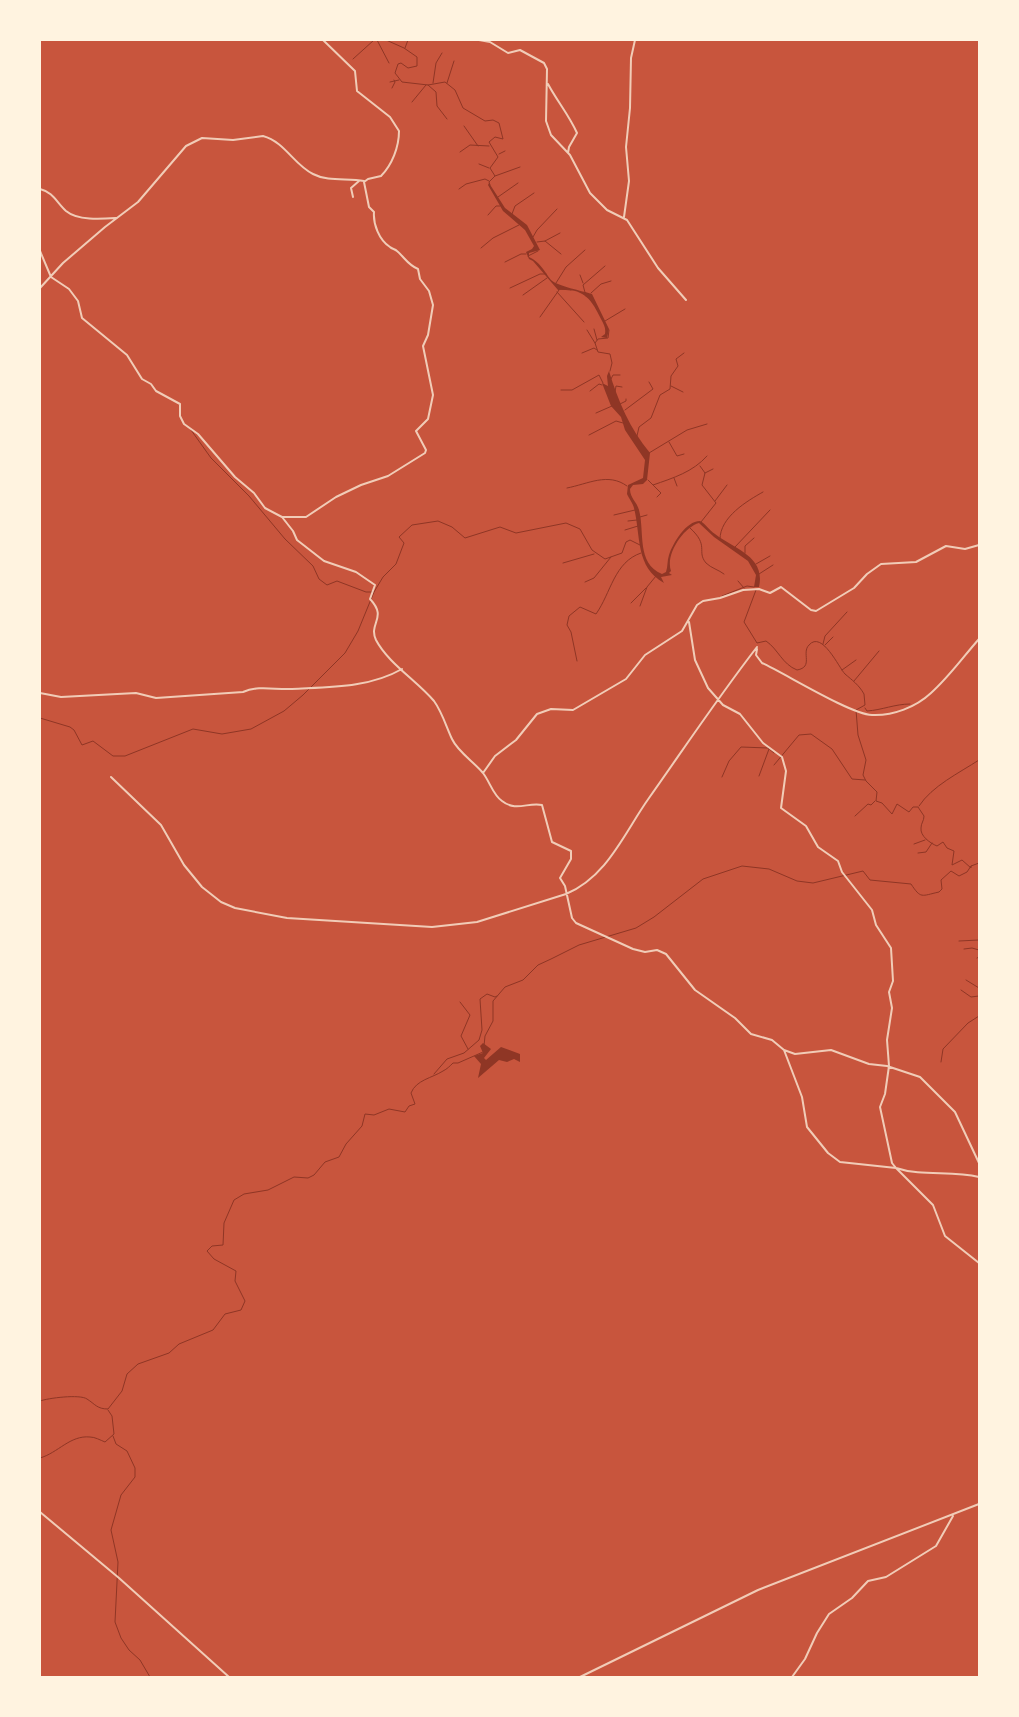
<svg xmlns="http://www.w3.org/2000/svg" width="1019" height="1717" font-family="Overpass,sans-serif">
<rect width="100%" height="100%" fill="#c8553d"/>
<path fill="#8f3625" d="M 489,183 L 505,208 L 527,225 L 540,250 L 529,253 L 529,257 C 540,262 544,271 551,280 C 557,286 583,291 592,294 L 609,329 L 607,338 L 601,337 L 605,334 C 606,328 604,325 601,319 C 591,298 583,288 558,290 L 533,261 L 529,259 L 526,252 L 532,249 L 534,246 L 525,230 L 503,211 L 488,185 Z
M 609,371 C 618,401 630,429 650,453 L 647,480 L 643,484 L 633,485 L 630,489 C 630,498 637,502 639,510 C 645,532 636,563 662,574 L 666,572 C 668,566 667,561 669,555 C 673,543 686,521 700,521 C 706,524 709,530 715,534 C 734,549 766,556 759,587 L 754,587 L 756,575 L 748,561 L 714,537 L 699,523 C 684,527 665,554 671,571 L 669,573 L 672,575 L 661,577 L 664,583 C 635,567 641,536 634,508 C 633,503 629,499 627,494 L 628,485 L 643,478 L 645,460 L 625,430 L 621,417 L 611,406 L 602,383 L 608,386 L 607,376 Z
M 483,1043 L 491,1049 L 484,1058 L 486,1060 L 501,1047 L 520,1054 L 520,1062 L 514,1059 L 507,1062 L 499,1060 L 478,1078 L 481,1064 L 474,1056 L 483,1053 L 480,1046 Z"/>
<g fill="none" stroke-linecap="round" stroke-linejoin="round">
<path stroke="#8f3625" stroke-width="1" d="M 377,40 L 389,63
M 386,40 L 404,48 L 417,57 L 417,66 L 408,68 L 401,63 L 398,64 L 395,73 L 402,82 L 428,85 L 445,82 L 455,90 L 463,108 L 485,121 L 493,120 L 499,123 L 503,139 L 495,137 L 489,142 L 498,157 L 490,168 L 495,176 L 489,182 L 490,185
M 405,48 L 408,40
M 353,59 L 374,40
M 390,82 L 399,80
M 433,83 L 436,63 L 442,53
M 447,83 L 454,61
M 428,85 L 436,92 L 437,106 L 447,119
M 392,88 L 395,82 L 394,80
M 412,102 L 426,85
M 464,126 L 478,146
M 460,152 L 470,145 L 489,146
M 499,154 L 505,151
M 479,164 L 489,168
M 495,176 L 520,167
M 459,189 L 466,184 L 485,179 L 489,181
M 498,197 L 518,183
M 512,214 L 515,206 L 534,193
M 488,215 L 496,206 L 500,206
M 533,237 L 537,230 L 557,209
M 545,241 L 560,233
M 537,242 L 545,241 L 561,254
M 481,248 L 493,238 L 519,225
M 528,256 L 538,251
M 505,262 L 521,254 L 526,254
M 580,275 L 583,283
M 556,283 L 566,267 L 585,250
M 510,288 L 540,274 L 546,274
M 560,289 L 571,290
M 557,292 L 584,322
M 591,293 L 601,284 L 611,281
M 523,295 L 547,278
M 586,296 L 583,285 L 605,266
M 540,317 L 559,290
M 605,321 L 625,309
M 594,329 L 597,340
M 587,330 L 595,343
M 609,330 L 608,338 L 598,339 L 595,343 L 598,352 L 610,354 L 612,363 L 610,371
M 582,353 L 594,348 L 597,350
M 611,379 L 613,375 L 620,375
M 671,386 L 683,392
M 561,390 L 572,390 L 599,375 L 603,383
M 590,391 L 599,384 L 602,385
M 615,392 L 616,386 L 622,387
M 620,404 L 626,401 L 626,399
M 625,410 L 653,389 L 649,382
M 596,413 L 612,406
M 191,430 L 211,458 L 249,496 L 285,539 L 313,566 L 319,579 L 327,585 L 337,581 L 366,592 L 374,592 L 383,577 L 396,564 L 404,543 L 399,537 L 412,525 L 438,521 L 452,527 L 465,538 L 500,527 L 516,533 L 566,523 L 580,529 L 592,550 L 605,559 L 622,553 L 626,542 L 630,540 L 640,545
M 589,435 L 616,421 L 623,423
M 637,436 L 639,427 L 651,418 L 660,395 L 670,389 L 671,376 L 678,366 L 676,359 L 684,353
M 669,442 L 677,456 L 684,454
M 649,453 L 687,430 L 707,424
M 700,466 L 705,473 L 702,485 L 716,503 L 701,522
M 705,473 L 713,469
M 674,478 L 677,486
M 648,480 L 653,485 C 673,478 693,472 707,456
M 653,485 L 661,493 L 657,497
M 567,488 C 588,484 608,472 627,486
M 715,501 L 727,485
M 614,515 L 635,510
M 640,517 L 647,515
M 628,521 L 637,520
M 690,528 C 710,546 696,551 706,563 C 711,568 719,570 724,574
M 625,530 L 638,526
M 720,539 C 720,517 747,501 763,492
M 735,547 L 770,510
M 745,553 L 745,546 L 754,538
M 563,563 L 594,554
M 756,564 L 770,556
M 759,574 L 773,565
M 738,581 L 744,588
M 585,582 L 594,578 L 611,557
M 756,590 L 744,622 L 757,643 L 766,641 C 778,649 782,664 797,670 C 814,667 801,653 809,645 C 822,630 839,668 845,674 C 852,680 859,685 864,694 L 865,705 L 856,710 L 858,735 L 866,760 L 863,775 L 866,781 L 877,792 L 876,801 L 882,803 L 892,814 L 897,804 L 909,812 L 913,807 L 918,807 L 924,816 C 924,821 921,823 921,828 C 920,836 930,843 937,846 L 943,842 L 947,848 L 954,851 L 952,865 L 962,860 L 971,868 L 971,866 L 979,863
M 722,596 L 747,586 L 754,587
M 631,603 L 646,588
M 640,606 L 647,587 L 656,576
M 823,644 L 825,636 L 847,612
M 825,645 L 833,637
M 577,661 L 571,632 L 567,625 L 569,616 L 580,607 L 596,614 C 611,593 614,562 641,553
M 842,670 L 856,660
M 854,681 L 879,651
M 865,708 L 867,711 C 882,710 895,704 910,704
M 40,718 L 70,727 L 74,730 L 82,745 L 93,741 L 113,756 L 125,756 L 193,729 L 222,734 L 251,729 L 284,711 L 303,695 L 345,653 L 358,631 L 374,592
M 774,765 L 799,735 L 811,734 L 832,749 L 852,779 L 865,780
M 759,776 L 769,749
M 722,777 L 729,761 L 741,747 L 768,748 L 774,753
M 919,806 C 932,786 959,773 979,760
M 855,816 L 868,804 L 871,805 L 875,801
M 914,844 L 925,840
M 918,853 L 926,852 L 932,843
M 959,941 L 979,940
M 964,949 L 972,948 L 979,950
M 977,958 L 979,957
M 966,980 L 979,988
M 961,990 L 971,997 L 979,996
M 460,1002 L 470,1015 L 461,1036 L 468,1049
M 484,1046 L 485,1036 L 493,1021 L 493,1001 L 505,987 L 523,980 L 538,965 L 551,959 L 579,945 L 636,928 L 654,917 L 703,879 L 742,866 L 769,869 L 797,881 L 813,883 L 863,871 L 870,880 L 911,884 C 921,899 921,896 939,892 L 942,889 L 941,880 L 951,871 L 959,876 L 967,872 L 971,866
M 941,1062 L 943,1049 L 968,1023 L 979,1016
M 434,1074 L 447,1059 L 464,1053 L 479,1040 L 482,1030 L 480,999 L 487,994 L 495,997 L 497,996
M 40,1401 C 48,1398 80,1394 87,1399 C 95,1404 97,1409 108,1409 L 122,1391 L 127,1374 L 138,1364 L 169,1353 L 179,1344 L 213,1330 L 225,1314 L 241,1310 L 245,1301 L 235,1281 L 236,1271 L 214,1259 L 207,1251 L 212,1246 L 223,1245 L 224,1223 L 234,1200 L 244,1194 L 268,1190 L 294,1177 L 308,1178 L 314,1175 L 325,1162 L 339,1157 L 346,1144 L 362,1126 L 365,1114 L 374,1115 L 389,1109 L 405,1112 L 409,1106 L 415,1104 L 411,1093 C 416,1080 432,1078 443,1071 C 447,1069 450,1066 453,1063 L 458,1063 L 483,1052
M 113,1436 L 116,1444 L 127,1451 L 135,1468 L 135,1477 L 121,1495 L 111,1530 L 118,1562 L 115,1622 L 121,1638 L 129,1650 L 140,1660 L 150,1677
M 40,1458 C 58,1453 70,1435 90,1437 C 95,1437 100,1440 105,1442 L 114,1434 L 112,1416 L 108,1410"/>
<path stroke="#f1ccb7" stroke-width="2" d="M 479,40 L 490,42 L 508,53 L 520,50 L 544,63 L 547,69 L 546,121 L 551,135 L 570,155 L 590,193 L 607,210 L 627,220 L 658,268 L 686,300
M 548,84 C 557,101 569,115 577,133 L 569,147 L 568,153
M 40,189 C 53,192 57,203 66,211 C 78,221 102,219 117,218
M 353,197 L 351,188 L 359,181
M 624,217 L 629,181 L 626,147 L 630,108 L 631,58 L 635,40
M 40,251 L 51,277 L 69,289 L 78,301 L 82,318 L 127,355 L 142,379 L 151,384 L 156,391 L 180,404 L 180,416 L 184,424 L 198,434 L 235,477 L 254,493 L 265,508 L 282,517 L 293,531 L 297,540 L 324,561 L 356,572 L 375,585 L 370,599 C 388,618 368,623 376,640 C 388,663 417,681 434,701 C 442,712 446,726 452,739 C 458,752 474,762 483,773 C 490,782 493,795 502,801 C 516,812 528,802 542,805 L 552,842 L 571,851 L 571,859 L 560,878 L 565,886 L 572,918 L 576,923 L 633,949 L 645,952 L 657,950 L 666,954 L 695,990 L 735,1018 L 751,1034 L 772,1040 L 784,1050 L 802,1097 L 807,1127 L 828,1153 L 840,1162 L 896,1168 L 933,1205 L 945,1236 L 979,1263
M 40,288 L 63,263 L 105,227 L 138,202 L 186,146 L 202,138 L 233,140 L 263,136 C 285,142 294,165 313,174 C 328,182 347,178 364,181
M 282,517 L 306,517 L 336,497 L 361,485 L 388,476 L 425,453 L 426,450 L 416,431 L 428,419 L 433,395 L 423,346 L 428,335 L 433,305 L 429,291 L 420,279 L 418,269 C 408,265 405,258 397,251 C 395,249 392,249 390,247 C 379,240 373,224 374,212 L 369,207 L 364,182 L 368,179 L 381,176 C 392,165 399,147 399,131 L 390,117 L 357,91 L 355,71 L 323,40
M 689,622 L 695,660 L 708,688 L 723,705 L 740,714 L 763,743 L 782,757 L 786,771 L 781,808 L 806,826 L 818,847 L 838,861 L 842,872 L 872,910 L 876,925 L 891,948 L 893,981 L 889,992 L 892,1008 L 887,1040 L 889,1066 L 885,1094 L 880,1107 L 892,1163 L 896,1168 C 923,1177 951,1170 979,1177
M 757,649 L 756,655 L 762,663 C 786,674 850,714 872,715 C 893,716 916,707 931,693 C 949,677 963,657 979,639
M 40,693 L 61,697 L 136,693 L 156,698 L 243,692 C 259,685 275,690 292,689 C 329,687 369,688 402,669
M 483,773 L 495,756 L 516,740 L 537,714 L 551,709 L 573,710 L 626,679 L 645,655 L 682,631 L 697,605 L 703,601 L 720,598 L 743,590 L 759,589 L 770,593 L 781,587 L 811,610 L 816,611 L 854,588 L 867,574 L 881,564 L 916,562 L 946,546 L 965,549 L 979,545
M 111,777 L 161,825 L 184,865 L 202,887 L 221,902 L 235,908 L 287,918 L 432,927 L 477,922 L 566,894 C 608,876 624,833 649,798 C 685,747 719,696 757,647
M 784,1050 L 795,1054 L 831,1050 L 869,1064 L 887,1066 L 920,1077 L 955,1112 L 979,1163
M 40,1512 L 119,1578 L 229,1677
M 580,1677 L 758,1590 L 979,1504
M 792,1677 L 805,1659 L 817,1633 L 829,1614 L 852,1598 L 868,1581 L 886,1577 L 936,1546 L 953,1516"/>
</g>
<rect width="1019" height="1717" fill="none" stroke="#fff3e0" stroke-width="82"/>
</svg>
